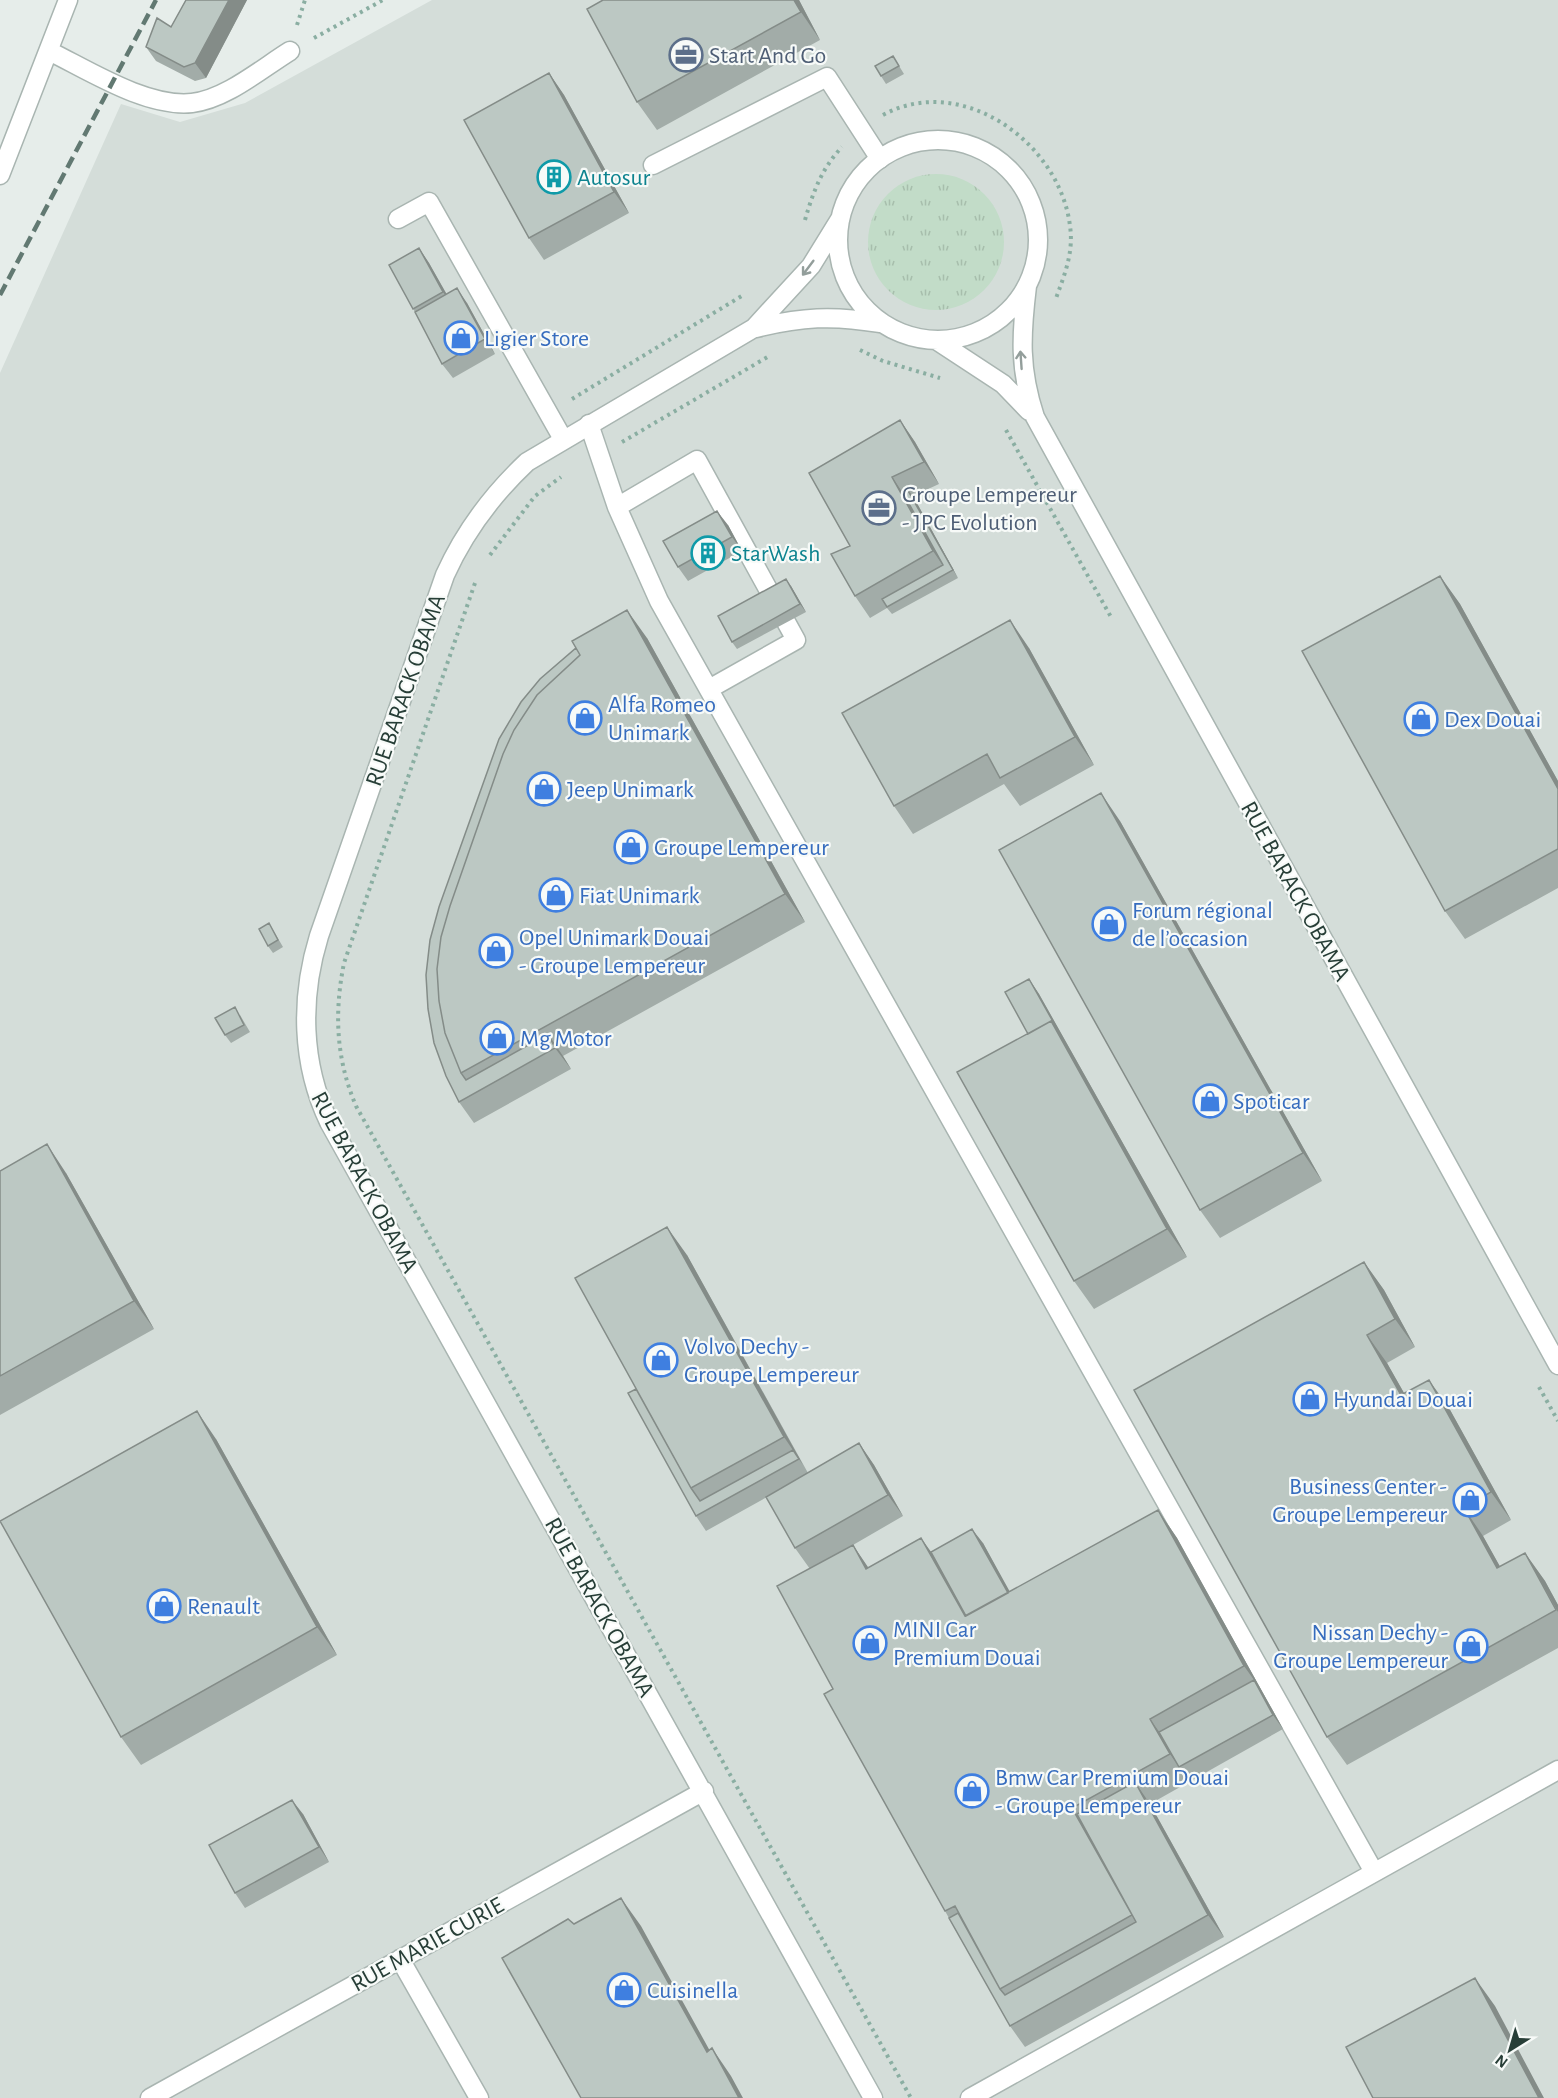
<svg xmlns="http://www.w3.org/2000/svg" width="1558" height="2098" font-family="'Alegreya Sans',sans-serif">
<defs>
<pattern id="grass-tufts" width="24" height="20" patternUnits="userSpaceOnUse" patternTransform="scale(1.5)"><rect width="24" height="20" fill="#c2dcc8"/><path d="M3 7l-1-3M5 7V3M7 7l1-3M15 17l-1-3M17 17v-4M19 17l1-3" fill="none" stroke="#a7beac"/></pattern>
</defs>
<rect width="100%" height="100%" fill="#e6edea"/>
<path fill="#d4ddd9" d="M 432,0 L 1558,0 L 1558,2098 L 0,2098 L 0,373 L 121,104 L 180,122 L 245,103 Z"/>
<path fill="url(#grass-tufts)" d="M868 242a68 68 0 1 1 136 0a68 68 0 1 1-136 0Z"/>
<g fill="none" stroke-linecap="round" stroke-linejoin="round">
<g stroke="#a9b5b1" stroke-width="21">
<path id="lane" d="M 653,165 L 827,77 L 880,159
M 398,219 L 429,202 L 563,439
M 589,424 L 617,507 L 659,601 L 1374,1872
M 617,507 L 697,460 L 796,640 L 709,689
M 400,1959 L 479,2098
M 970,2098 L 1558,1770"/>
</g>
<g stroke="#a9b5b1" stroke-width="21">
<path id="street" d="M 49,51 C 88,70 147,108 192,103 C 226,99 261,69 290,51
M838 240a100 100 0 1 1 200 0a100 100 0 1 1-200 0Z
M 0,175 L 68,0
M 840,219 L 811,266 L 754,328 L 527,462 C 493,494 464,533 445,575 L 319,936 C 300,998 301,1063 329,1122 L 873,2098
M 1027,286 C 1021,335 1019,369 1035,417 L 1558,1365
M 756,328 C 801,317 833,315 879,323
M 936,340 L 1003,384 L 1029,411
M 150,2098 L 704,1791"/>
</g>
<path stroke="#8aaea2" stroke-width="4" stroke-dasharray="3 4.5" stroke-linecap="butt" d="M 297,25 L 305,0
M 314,38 L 383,0
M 883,115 C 962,72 1060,143 1070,226 C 1074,253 1064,276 1055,301
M 805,220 C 813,192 822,168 842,147
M 860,350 L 883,361 L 940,378
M 572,399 L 745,294
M 1006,430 L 1111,617
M 622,442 L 771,355
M 490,555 L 535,496 L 561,477
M 475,583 L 344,963 C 334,1013 336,1059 356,1106 L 911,2098
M 1539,1387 L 1558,1421"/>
<use href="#lane" stroke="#fff" stroke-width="18"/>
<use href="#street" stroke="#fff" stroke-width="18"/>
<path stroke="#627972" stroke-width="4.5" stroke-dasharray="12 6" stroke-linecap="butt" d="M 0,295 L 156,0"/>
</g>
<path fill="#a2aca8" d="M 186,0 L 247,0 L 206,78 L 195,81 L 156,61 L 146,47 L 171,27 Z
M 603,0 L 799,0 L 820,40 L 657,130 L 637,102 Z
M 893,56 L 904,74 L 886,84 L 881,76 Z
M 549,73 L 564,95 L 629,213 L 544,260 L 529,238 Z
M 419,248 L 429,263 L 446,294 L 467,303 L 495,354 L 453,378 L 442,364 L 415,312 L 389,265 Z
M 900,420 L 915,442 L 939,484 L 913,496 L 958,578 L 892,614 L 887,608 L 870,618 L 855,596 L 850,546 Z
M 728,525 L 742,551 L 688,581 L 678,567 Z
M 1440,576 L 1460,604 L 1558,781 L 1558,888 L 1465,939 L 1445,911 Z
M 791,586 L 806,612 L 737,649 L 732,642 Z
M 647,638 L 805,922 L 563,1056 L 571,1069 L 474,1123 L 459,1102 L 446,1076 Z
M 1029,648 L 1094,765 L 1020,806 L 1004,784 L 913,834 L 894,806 Z
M 1120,821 L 1322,1181 L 1220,1238 L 1200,1210 Z
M 269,923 L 283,947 L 273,953 L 268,946 Z
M 1029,979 L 1039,994 L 1187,1257 L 1094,1309 L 1074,1281 L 1028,1034 Z
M 240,1015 L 250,1032 L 231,1043 L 225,1035 Z
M 0,1171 L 66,1173 L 154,1329 L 0,1415 Z
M 687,1255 L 808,1473 L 859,1443 L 874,1465 L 903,1516 L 853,1545 L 868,1568 L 921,1538 L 931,1552 L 983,1543 L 1009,1592 L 1158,1510 L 1177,1538 L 1283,1729 L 1150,1804 L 1224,1937 L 1025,2047 L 1010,2026 L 945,1911 L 833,1689 L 810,1569 L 795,1548 L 767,1497 L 706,1531 L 696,1516 L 636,1389 Z
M 1364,1262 L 1384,1290 L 1415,1347 L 1387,1363 L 1404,1393 L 1449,1408 L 1511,1520 L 1483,1536 L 1500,1567 L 1525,1553 L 1545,1581 L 1558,1605 L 1558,1648 L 1347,1765 L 1327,1737 Z
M 216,1439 L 337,1655 L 141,1765 L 121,1737 Z
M 303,1814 L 329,1862 L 245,1908 L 235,1893 Z"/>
<path fill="#848c88" d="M 229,0 L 247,0 L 206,78 L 195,63 Z
M 794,0 L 799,0 L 820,40 L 801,12 Z
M 549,73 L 564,95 L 629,213 L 614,192 Z
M 419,248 L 429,263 L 454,307 L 443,292 Z
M 457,288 L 467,303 L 495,354 L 485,339 Z
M 900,420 L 915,442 L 939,484 L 924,462 Z
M 892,477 L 907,499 L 948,573 L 933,551 Z
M 907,489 L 913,496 L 958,578 L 953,570 Z
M 717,511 L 728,525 L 742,551 L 732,537 Z
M 1440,576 L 1460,604 L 1558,781 L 1558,789 Z
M 786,579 L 791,586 L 806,612 L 800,604 Z
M 627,610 L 647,638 L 805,922 L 785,894 Z
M 1010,620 L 1029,648 L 1094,765 L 1075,737 Z
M 1101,793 L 1120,821 L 1322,1181 L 1303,1153 Z
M 1029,979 L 1039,994 L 1187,1257 L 1167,1229 L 1051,1021 Z
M 548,1034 L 563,1056 L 571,1069 L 555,1048 Z
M 47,1144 L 66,1173 L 154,1329 L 134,1301 Z
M 667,1227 L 687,1255 L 803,1465 L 784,1437 Z
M 1364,1262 L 1384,1290 L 1415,1347 L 1395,1319 Z
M 1367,1335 L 1387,1363 L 1421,1423 L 1401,1395 Z
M 1429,1380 L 1449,1408 L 1511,1520 L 1491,1492 Z
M 197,1411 L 216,1439 L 337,1655 L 317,1627 Z
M 859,1443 L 874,1465 L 903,1516 L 888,1495 Z
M 1464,1508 L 1483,1536 L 1517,1597 L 1497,1568 Z
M 1158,1510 L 1177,1538 L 1283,1729 L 1273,1715 L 1254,1680 L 1244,1666 Z
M 972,1529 L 983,1543 L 1026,1621 L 1016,1607 Z
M 921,1538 L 941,1566 L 976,1629 L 965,1616 Z
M 853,1545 L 872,1573 L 866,1569 Z
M 1525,1553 L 1545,1581 L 1558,1605 L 1558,1612 Z
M 1150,1719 L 1170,1747 L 1179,1767 L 1170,1754 Z
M 1135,1782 L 1150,1804 L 1224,1937 L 1208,1915 Z
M 292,1800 L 303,1814 L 329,1862 L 319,1847 Z
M 621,1898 L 641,1926 L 726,2080 L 707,2052 Z
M 1475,1978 L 1495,2006 L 1544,2098 L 1539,2098 Z
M 712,2048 L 731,2076 L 743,2098 L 739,2098 Z"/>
<path fill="#bcc8c3" stroke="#848c88" stroke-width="1.5" d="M 186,0 L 229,0 L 195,63 L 184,67 L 146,47 L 157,18 L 171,27 Z
M 603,0 L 794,0 L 801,12 L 637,102 L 587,9 Z
M 893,56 L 899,66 L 881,76 L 875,66 Z
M 549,73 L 614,192 L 529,238 L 464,120 Z
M 419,248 L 443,292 L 413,309 L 389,265 Z
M 457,288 L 485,339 L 442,364 L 415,312 Z
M 900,420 L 924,462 L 892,477 L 933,551 L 855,596 L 831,554 L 850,546 L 809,473 Z
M 907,489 L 953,570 L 887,607 L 882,599 L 943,565 L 902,491 Z
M 717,511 L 732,537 L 678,567 L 663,541 Z
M 1440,576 L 1558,789 L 1558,849 L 1445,911 L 1302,651 Z
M 786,579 L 800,604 L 732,642 L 718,616 Z
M 627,610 L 785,894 L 461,1073 L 445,1033 L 439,1001 L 437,969 L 441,937 L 450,906 L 503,754 L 514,730 L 537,695 L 580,655 L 572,641 Z
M 1010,620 L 1075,737 L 1000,778 L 987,754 L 894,806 L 842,713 Z
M 576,648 L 580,655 L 537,695 L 514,730 L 503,754 L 450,906 L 441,937 L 437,969 L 439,1001 L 445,1033 L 461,1073 L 466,1080 L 548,1034 L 555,1048 L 459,1102 L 446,1076 L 434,1043 L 428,1009 L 426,975 L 430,940 L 439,907 L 499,739 L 521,702 L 540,679 Z
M 1101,793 L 1303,1153 L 1200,1210 L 999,850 Z
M 269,923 L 278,940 L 268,946 L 259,929 Z
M 1029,979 L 1060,1034 L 1051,1021 L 1028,1034 L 1005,992 Z
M 235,1007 L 244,1025 L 225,1035 L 215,1018 Z
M 1051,1021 L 1167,1229 L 1074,1281 L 957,1072 Z
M 47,1144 L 134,1301 L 0,1376 L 0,1171 Z
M 667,1227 L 784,1437 L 691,1488 L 575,1278 Z
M 1364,1262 L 1395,1319 L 1367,1335 L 1401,1395 L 1429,1380 L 1491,1492 L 1464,1508 L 1497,1568 L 1525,1553 L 1556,1610 L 1327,1737 L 1134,1390 Z
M 636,1389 L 691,1488 L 700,1501 L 793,1450 L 799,1459 L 696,1516 L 628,1393 Z
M 197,1411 L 317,1627 L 121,1737 L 0,1521 Z
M 859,1443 L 888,1495 L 795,1548 L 766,1497 Z
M 1158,1510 L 1244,1666 L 1150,1719 L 1170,1754 L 1072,1808 L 1132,1915 L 1000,1989 L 955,1906 L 945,1911 L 824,1694 L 833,1689 L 777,1586 L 853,1545 L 866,1569 L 921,1538 L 965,1616 Z
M 972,1529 L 1008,1593 L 966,1616 L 931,1552 Z
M 1254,1680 L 1273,1715 L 1179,1767 L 1159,1732 Z
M 1135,1782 L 1208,1915 L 1010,2026 L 949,1918 L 958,1913 L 1000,1989 L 1005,1995 L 1136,1922 L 1077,1814 Z
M 292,1800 L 319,1847 L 235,1893 L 209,1845 Z
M 621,1898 L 707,2052 L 712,2048 L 739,2098 L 581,2098 L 502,1958 L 568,1919 L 574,1924 Z
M 1475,1978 L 1539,2098 L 1373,2098 L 1346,2047 Z"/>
<defs><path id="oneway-shaft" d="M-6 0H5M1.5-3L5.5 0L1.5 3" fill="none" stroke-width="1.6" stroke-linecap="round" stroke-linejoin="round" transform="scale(1.5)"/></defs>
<g stroke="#939e9b">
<use href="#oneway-shaft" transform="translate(808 268) rotate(127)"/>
<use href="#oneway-shaft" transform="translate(1021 360) rotate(-94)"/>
</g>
<defs>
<g id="office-ring" transform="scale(1.725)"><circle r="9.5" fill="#f7faf8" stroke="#5c6f8a" stroke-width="1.5"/><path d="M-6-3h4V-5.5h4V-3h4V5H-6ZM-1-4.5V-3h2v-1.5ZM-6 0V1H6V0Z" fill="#5c6f8a"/></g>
<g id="building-ring" transform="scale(1.725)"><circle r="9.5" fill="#f7faf8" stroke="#0f9aa8" stroke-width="1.5"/><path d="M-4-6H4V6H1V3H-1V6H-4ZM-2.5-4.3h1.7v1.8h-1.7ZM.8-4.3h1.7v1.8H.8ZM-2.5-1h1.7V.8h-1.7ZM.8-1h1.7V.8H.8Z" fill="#0f9aa8"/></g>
<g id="shop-ring" transform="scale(1.725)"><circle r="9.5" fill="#f7faf8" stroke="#3f7fe0" stroke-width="1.5"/><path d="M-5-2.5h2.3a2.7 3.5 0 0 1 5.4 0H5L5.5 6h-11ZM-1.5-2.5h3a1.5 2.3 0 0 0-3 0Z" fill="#3f7fe0"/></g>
</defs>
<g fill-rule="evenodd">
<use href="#office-ring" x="686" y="55"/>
<use href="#building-ring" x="554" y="177"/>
<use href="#shop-ring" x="461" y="338"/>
<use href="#office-ring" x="879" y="508"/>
<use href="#building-ring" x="708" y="553"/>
<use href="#shop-ring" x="585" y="718"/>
<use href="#shop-ring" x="1421" y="719"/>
<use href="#shop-ring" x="544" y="789"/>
<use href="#shop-ring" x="631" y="847"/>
<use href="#shop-ring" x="556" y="895"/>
<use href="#shop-ring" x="1109" y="924"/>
<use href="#shop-ring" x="496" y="951"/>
<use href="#shop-ring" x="497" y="1038"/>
<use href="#shop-ring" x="1210" y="1101"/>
<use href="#shop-ring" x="661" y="1360"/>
<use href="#shop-ring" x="1310" y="1399"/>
<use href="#shop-ring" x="1470" y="1500"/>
<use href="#shop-ring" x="164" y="1606"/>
<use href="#shop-ring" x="870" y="1643"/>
<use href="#shop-ring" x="1471" y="1646"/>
<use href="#shop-ring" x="972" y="1791"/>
<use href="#shop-ring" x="624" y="1990"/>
</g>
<g text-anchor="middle" stroke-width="4.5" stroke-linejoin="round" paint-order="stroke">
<g font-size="24" fill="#4e5e75" stroke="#f7faf8" text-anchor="start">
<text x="709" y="63">Start And Go</text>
<text x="902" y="502">Groupe Lempereur<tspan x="902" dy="28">- JPC Evolution</tspan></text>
</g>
<g font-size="24" fill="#0d838f" stroke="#f7faf8" text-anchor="start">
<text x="577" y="185">Autosur</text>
<text x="731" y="561">StarWash</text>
</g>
<g font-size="24" fill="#366cbe" stroke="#f7faf8" text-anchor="start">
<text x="484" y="346">Ligier Store</text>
<text x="608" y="712">Alfa Romeo<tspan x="608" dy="28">Unimark</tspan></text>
<text x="1444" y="727">Dex Douai</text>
<text x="567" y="797">Jeep Unimark</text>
<text x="654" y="855">Groupe Lempereur</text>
<text x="579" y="903">Fiat Unimark</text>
<text x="1132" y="918">Forum régional<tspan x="1132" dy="28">de l’occasion</tspan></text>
<text x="519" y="945">Opel Unimark Douai<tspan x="519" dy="28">- Groupe Lempereur</tspan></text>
<text x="520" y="1046">Mg Motor</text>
<text x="1233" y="1109">Spoticar</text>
<text x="684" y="1354">Volvo Dechy -<tspan x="684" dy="28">Groupe Lempereur</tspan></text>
<text x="1333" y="1407">Hyundai Douai</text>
<text x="1447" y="1494" text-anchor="end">Business Center -<tspan x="1447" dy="28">Groupe Lempereur</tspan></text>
<text x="187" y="1614">Renault</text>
<text x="893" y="1637">MINI Car<tspan x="893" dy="28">Premium Douai</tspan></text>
<text x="1448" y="1640" text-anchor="end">Nissan Dechy -<tspan x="1448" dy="28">Groupe Lempereur</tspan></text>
<text x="995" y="1785">Bmw Car Premium Douai<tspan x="995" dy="28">- Groupe Lempereur</tspan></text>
<text x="647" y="1998">Cuisinella</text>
</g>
<g font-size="24" fill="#273e37" stroke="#f7faf8">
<text transform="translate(405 690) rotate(-71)" y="8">RUE BARACK OBAMA</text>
<text transform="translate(1296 891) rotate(61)" y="8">RUE BARACK OBAMA</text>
<text transform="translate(365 1182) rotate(62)" y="8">RUE BARACK OBAMA</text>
<text transform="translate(600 1607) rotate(61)" y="8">RUE BARACK OBAMA</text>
<text transform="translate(427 1944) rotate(-29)" y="8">RUE MARIE CURIE</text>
</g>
</g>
<g transform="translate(1510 2050) rotate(217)" stroke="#f7faf8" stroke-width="4.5" paint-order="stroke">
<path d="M0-4.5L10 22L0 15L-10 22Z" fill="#273e37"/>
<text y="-9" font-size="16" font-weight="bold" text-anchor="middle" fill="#273e37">N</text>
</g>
</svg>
